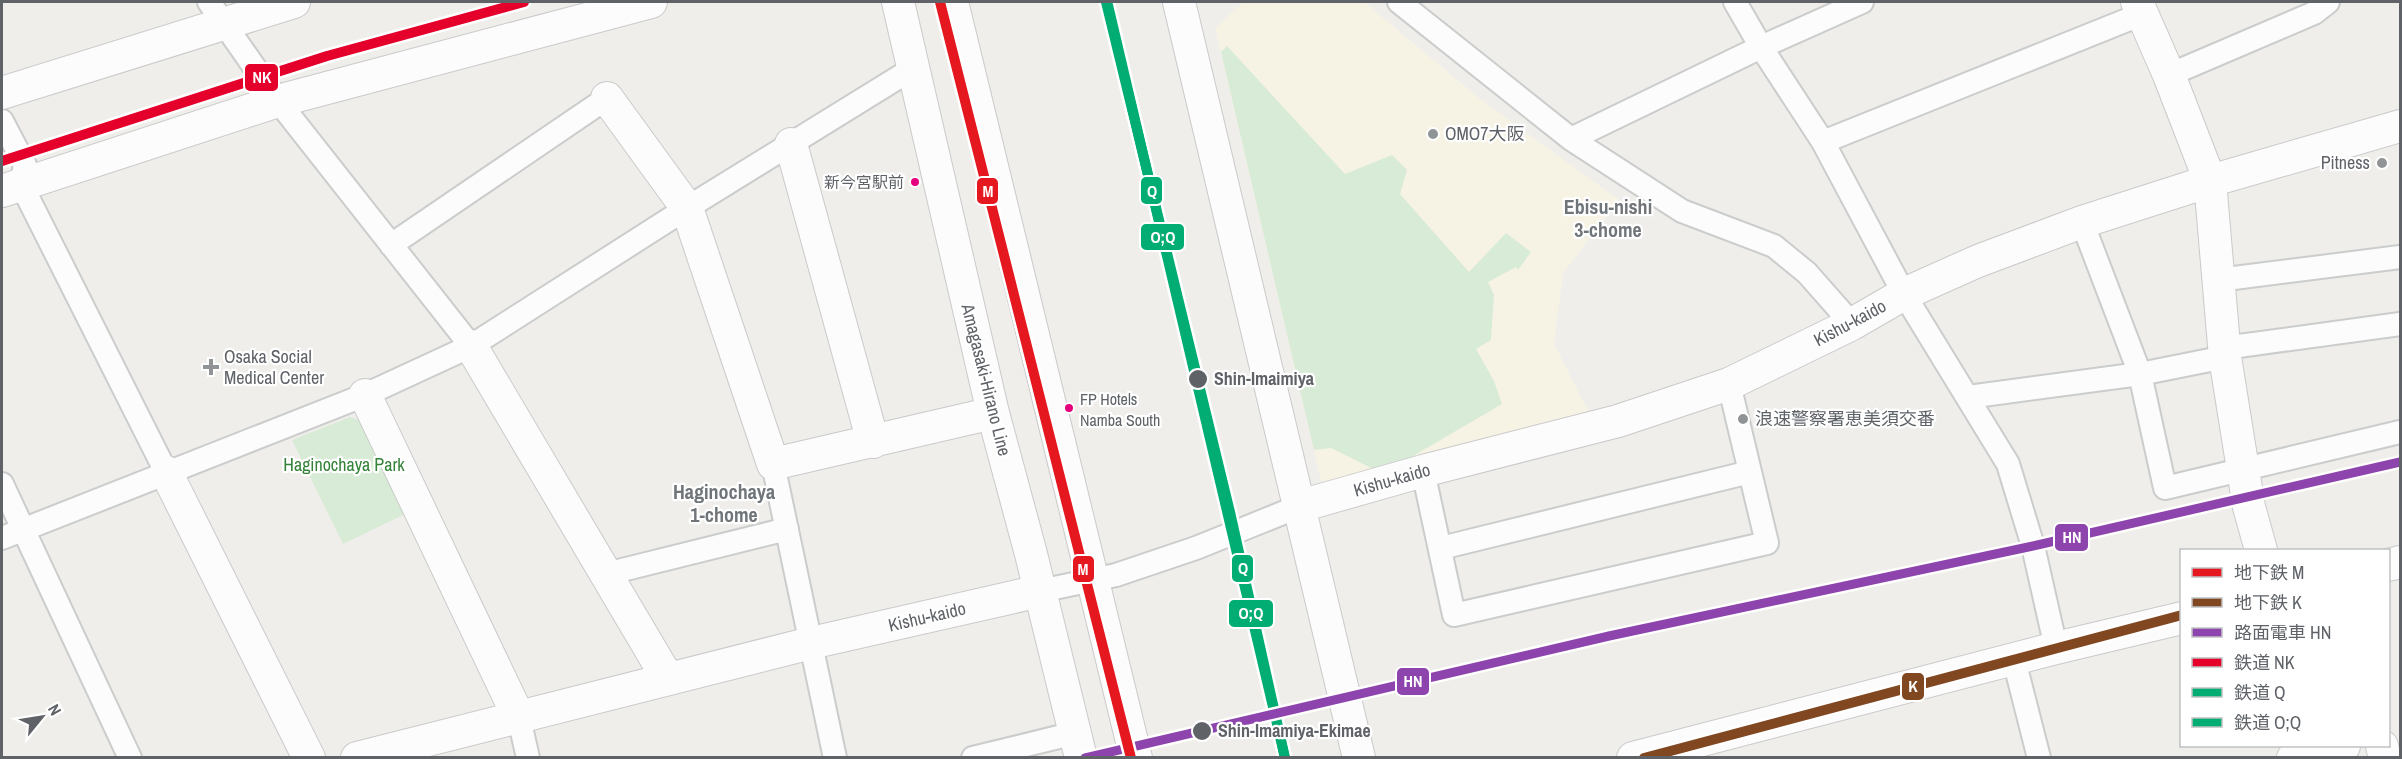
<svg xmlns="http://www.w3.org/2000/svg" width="2402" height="759" font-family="'Archivo Narrow','Noto Sans JP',sans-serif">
<rect width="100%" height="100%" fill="#efeeea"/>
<path fill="#f7f3e4" d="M 1244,2 L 1364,2 L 1479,98 L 1619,200 L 1563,273 L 1554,344 L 1590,415 L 1331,486 L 1321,480 L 1215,28 Z"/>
<path fill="#d8ebd6" d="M 1227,46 L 1345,174 L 1392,155 L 1407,170 L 1400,194 L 1469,272 L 1506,233 L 1531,252 L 1518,270 L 1516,267 L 1488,282 L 1494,295 L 1491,340 L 1476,349 L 1494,381 L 1502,404 L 1408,459 L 1375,470 L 1331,448 L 1314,450 L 1221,52 Z
M 350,417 L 362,421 L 405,514 L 343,544 L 292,440 Z"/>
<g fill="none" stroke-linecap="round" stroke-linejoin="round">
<g stroke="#cbcccc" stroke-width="26">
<path id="street" d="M 209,2 L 278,101 L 471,346
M 1399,2 L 1571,139 L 1682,211 L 1774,246 L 1807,273 L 1852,324
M 1735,2 L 1761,47 L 1823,142 L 1904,294 L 2008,464 L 2033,546 L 2056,648
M 2169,75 L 2314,13 L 2328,2
M 2,121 L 25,165 L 21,184 L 166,472
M 1571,139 L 1761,47 L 1862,2
M 1823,142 L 2142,14
M 2082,222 L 2140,374 L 2165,488 L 2400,432
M 391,245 L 607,98
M 2218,280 L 2400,257
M 2224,348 L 2400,324
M 1968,397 L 2140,374 L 2225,357
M 773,464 L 835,758
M 1423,471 L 1454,615 L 1767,543 L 1729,384
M 2,484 L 130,758
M 2,538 L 365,395 L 471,346 L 687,208 L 912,69
M 1441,548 L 1750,472
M 606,574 L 787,529
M 1040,591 L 1116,575 L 1196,548 L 1300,506
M 2014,660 L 2039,758
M 519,718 L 528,758
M 973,758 L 1075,733"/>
</g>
<g stroke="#cacacb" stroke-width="34">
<path id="secondary" d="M 898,2 L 993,413 L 1031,554 L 1081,758
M 952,2 L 1136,758
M 1179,2 L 1359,758
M 2137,2 L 2169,75 L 2210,181 L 2225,357 L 2249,507 L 2261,550
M 2,93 L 294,2
M 607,98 L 687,208 L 773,464 L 993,413
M 791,144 L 873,442
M 2,191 L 278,101 L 651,2
M 471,346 L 668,679
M 365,395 L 519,718
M 166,472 L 309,758
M 1300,506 L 1423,471 L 1618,421 L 1729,384 L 1852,324 L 1904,294 L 1978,261 L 2082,222 L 2210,181 L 2400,126
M 2388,565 L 2400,562
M 2382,746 L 2385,758
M 357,758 L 811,643 L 1040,591
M 1633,758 L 2056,648 L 2182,618
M 2293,758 L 2344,746"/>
</g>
<use href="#street" stroke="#fdfcfc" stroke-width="22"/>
<use href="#secondary" stroke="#fdfcfc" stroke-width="32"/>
<g stroke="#fff" stroke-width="15">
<path id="rail-1" d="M 2,161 L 327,56 L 524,2"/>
</g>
<g stroke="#fff" stroke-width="15">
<path id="rail-2" d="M 1106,2 L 1230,512 L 1285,758"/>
</g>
<g stroke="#fff" stroke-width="15">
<path id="rail-3" d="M 1108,5 L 1285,758"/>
</g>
<use href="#rail-1" stroke="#e4002b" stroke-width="10"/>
<use href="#rail-2" stroke="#02ad73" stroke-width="10"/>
<use href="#rail-3" stroke="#02ad73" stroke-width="10"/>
<g stroke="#fff" stroke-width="14">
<path id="tram-1" d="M 1085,758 L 1609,636 L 2033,546 L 2400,462"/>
</g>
<use href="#tram-1" stroke="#8e44ad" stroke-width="9"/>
<g stroke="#fff" stroke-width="15">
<path id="metro-1" d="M 940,2 L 1131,758"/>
</g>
<g stroke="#fff" stroke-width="15">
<path id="metro-2" d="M 1644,758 L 2182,615"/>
</g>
<use href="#metro-1" stroke="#e5171f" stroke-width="10"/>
<use href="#metro-2" stroke="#814721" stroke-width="10"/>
</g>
<g fill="#919496" stroke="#fff" stroke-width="2">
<circle cx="1433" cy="134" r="6"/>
<circle cx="2382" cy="163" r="6"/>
<path d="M208 358h6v6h6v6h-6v6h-6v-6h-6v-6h6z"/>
<circle cx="1743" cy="419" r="6"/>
</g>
<g fill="#e5007d" stroke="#fff" stroke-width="2">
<circle cx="915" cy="182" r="5"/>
<circle cx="1069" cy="408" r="5"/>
</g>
<g fill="#5f6368" stroke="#fff" stroke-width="2">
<circle cx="1198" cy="379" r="10"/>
<circle cx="1202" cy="731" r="10"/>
</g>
<g text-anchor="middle" stroke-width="4.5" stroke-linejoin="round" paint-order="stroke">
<g font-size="16" fill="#5f6368" stroke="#fff" text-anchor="end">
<text x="904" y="188">新今宮駅前</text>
<text x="1080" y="405" text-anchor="start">FP Hotels<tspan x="1080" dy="21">Namba South</tspan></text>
</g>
<g font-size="18" fill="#5f6368" stroke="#fff" text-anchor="start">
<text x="1445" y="140">OMO7大阪</text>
<text x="2370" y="169" text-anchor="end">Pitness</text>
<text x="224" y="363">Osaka Social<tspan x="224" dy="21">Medical Center</tspan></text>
<text x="1755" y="425">浪速警察署恵美須交番</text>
</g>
<g font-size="18" fill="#5f6368" stroke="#fff">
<text transform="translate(1850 323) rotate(-28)" y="6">Kishu-kaido</text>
<text transform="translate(986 380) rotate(76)" y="6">Amagasaki-Hirano Line</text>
<text transform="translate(1392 480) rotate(-16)" y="6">Kishu-kaido</text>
<text transform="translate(927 617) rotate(-13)" y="6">Kishu-kaido</text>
</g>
<g font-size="18" font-weight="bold" fill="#5f6368" stroke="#fff" text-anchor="start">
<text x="1214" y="385">Shin-Imaimiya</text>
<text x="1218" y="737">Shin-Imamiya-Ekimae</text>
</g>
<g font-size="18" fill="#348238" stroke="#fff">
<text x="344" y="471">Haginochaya Park</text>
</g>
<g font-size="20" font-weight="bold" fill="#70757a" stroke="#fff">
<text x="1608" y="214">Ebisu-nishi<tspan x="1608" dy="23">3-chome</tspan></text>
<text x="724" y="499">Haginochaya<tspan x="724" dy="23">1-chome</tspan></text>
</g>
</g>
<g stroke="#fff" stroke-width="2">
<rect x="244" y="63" width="35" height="29" rx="6" fill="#e4002b"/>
<rect x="1140" y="176" width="23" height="29" rx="6" fill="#02ad73"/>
<rect x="976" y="177" width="23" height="28" rx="6" fill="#e5171f"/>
<rect x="1140" y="223" width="45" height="28" rx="6" fill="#02ad73"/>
<rect x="2054" y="523" width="35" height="29" rx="6" fill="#8e44ad"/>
<rect x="1231" y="554" width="23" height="29" rx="6" fill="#02ad73"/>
<rect x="1072" y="555" width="23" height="28" rx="6" fill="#e5171f"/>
<rect x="1228" y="599" width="46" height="29" rx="6" fill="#02ad73"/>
<rect x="1396" y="667" width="34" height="29" rx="6" fill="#8e44ad"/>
<rect x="1901" y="672" width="24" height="29" rx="6" fill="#814721"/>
</g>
<g font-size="16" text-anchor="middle" font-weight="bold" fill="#fff">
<text x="262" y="83">NK</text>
<text x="1152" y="197">Q</text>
<text x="988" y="197">M</text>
<text x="1163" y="243">O;Q</text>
<text x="2072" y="543">HN</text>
<text x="1243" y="574">Q</text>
<text x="1083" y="575">M</text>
<text x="1251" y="619">O;Q</text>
<text x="1413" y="687">HN</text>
<text x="1913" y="692">K</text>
</g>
<rect width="2402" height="759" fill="none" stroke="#5f6368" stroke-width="6"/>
<rect x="2180" y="549" width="210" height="198" fill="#ffffff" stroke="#bfc1c3" stroke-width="1.5"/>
<rect x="2192" y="568" width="30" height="9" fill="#e5171f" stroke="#bfc1c3" stroke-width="1.5"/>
<text x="2234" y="579" font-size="18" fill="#5f6368">地下鉄 M</text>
<rect x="2192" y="598" width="30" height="9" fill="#814721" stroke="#bfc1c3" stroke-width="1.5"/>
<text x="2234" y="609" font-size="18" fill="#5f6368">地下鉄 K</text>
<rect x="2192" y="628" width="30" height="9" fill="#8e44ad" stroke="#bfc1c3" stroke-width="1.5"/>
<text x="2234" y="639" font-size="18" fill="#5f6368">路面電車 HN</text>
<rect x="2192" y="658" width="30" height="9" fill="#e4002b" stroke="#bfc1c3" stroke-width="1.5"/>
<text x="2234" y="669" font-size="18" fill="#5f6368">鉄道 NK</text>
<rect x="2192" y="688" width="30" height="9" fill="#02ad73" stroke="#bfc1c3" stroke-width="1.5"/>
<text x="2234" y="699" font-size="18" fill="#5f6368">鉄道 Q</text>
<rect x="2192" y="718" width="30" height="9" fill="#02ad73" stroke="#bfc1c3" stroke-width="1.5"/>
<text x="2234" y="729" font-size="18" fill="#5f6368">鉄道 O;Q</text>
<g transform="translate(42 717) rotate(60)" stroke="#ffffff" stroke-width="4.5" paint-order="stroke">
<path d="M0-4.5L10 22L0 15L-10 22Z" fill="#5f6368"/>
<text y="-9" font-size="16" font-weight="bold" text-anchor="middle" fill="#5f6368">N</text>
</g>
</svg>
